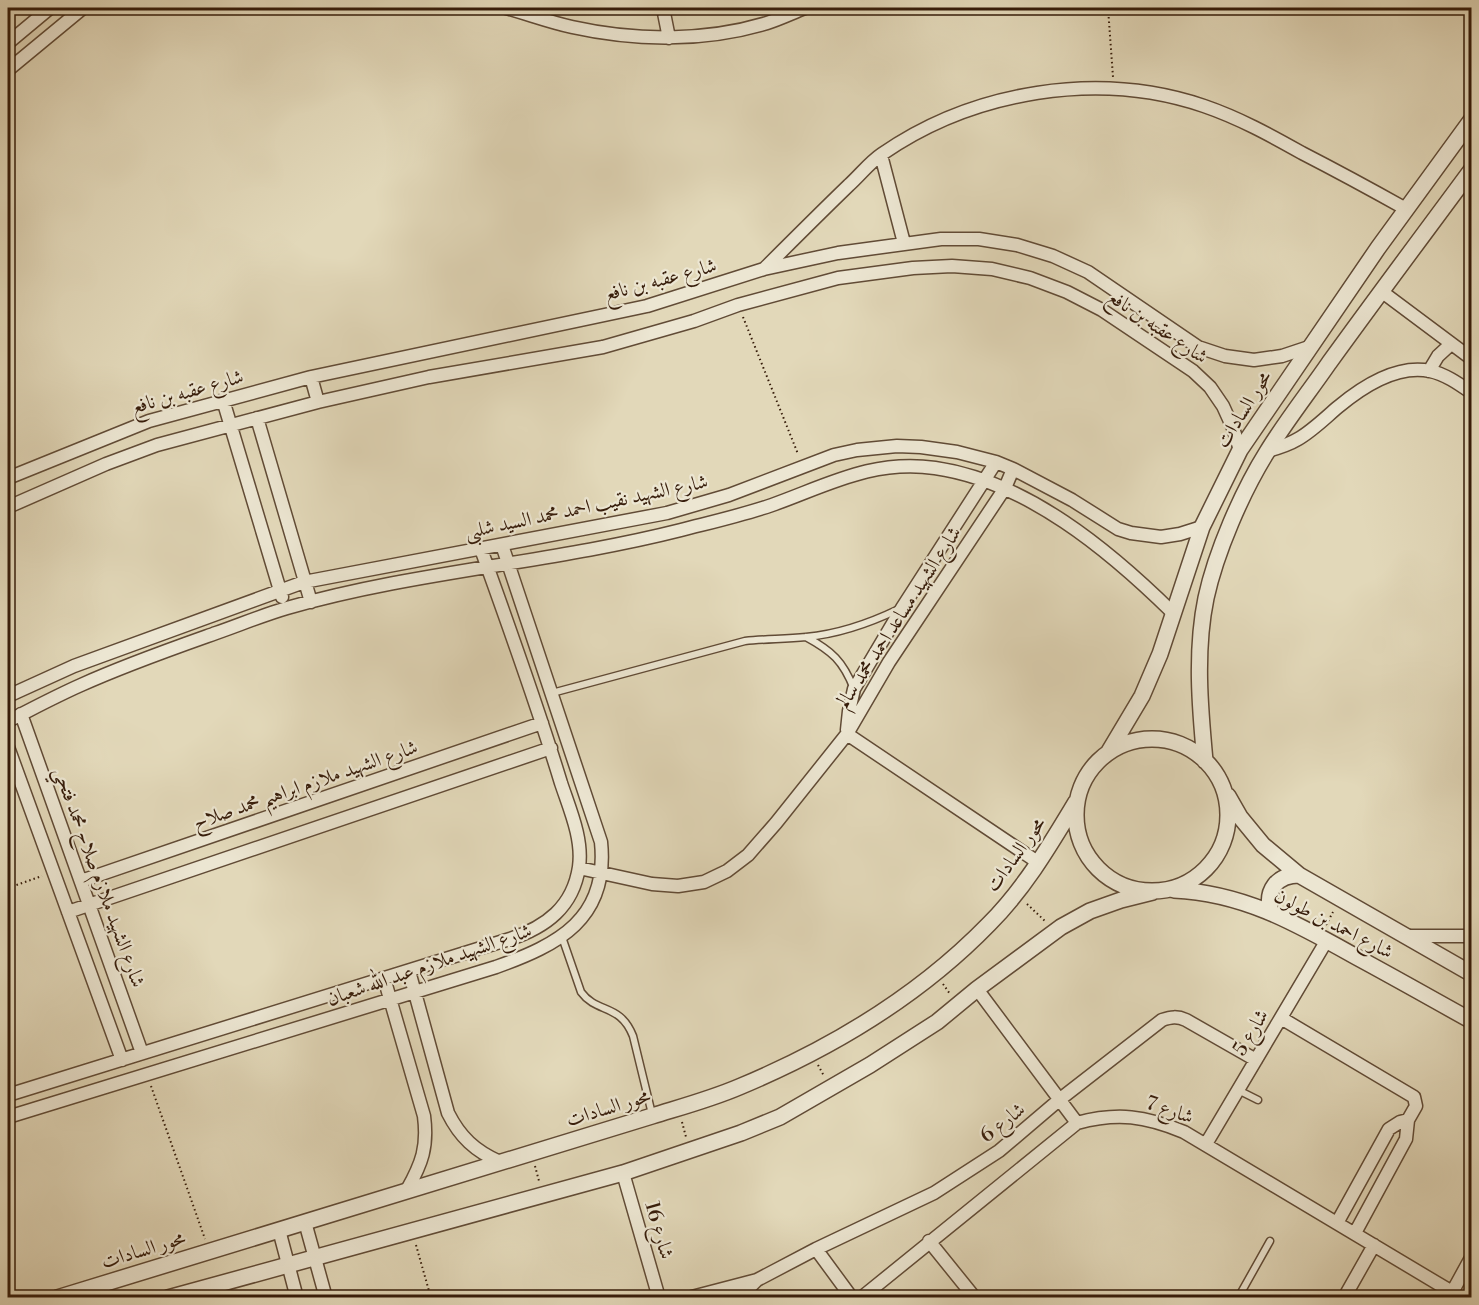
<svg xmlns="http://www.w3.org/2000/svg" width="1479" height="1305" font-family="'Libre Bodoni',Amiri,serif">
<rect width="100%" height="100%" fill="#e2d8b9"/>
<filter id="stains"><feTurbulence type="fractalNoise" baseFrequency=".00333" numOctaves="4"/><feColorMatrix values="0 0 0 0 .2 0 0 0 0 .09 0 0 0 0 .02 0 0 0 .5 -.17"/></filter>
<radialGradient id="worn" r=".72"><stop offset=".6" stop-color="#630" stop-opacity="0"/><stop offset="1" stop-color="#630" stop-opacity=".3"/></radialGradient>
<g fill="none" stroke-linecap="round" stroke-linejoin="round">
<g stroke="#614b36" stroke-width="9">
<path id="service" d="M 806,637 C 832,651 843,661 854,689
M 552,693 L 745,641 C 765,639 785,639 806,637 C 839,634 870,623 899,609
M 562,937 L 581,992 C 597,1014 620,1003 633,1036 L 652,1114
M 1238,1090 L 1258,1100
M 1238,1298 L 1270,1241"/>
</g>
<g stroke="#614b36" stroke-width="15">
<path id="minor" d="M 506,8 C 528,14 549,22 572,27 C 635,41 704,42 767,23 C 780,19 792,13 805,8
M 661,8 L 664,13 L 669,38
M 8,43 L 50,8
M 8,70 L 83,8
M 881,155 L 904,243
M 765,268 C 793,240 821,212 849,185 C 860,175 870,162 882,154 C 973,91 1098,70 1204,106 C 1239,118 1270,135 1302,153 C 1337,171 1372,190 1406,209
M 1381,291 L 1472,359
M 1429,371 L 1438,356 L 1451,344
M 311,377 L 318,402
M 223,400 L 282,597
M 257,418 L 311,602
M 1267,451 C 1278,448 1288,445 1298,439 C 1312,431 1325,418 1338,407 C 1362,387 1396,364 1430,371 C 1445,374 1459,384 1472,393
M 8,478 L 149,421 L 311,377 L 647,306 L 764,269 L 838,253 L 941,239 L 979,239 L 1017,245 L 1053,256 L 1088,272 L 1198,347 L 1225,356 L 1254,360 L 1282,356 L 1309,347
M 8,507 L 106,464 L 157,445 L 318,402 L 429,377 L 603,347 L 694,321 L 738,305 L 838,278 L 913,268 L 952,266 L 992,269 L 1030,278 L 1067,292 L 1102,310 L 1193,371 L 1210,387 L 1223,406 L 1233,428 L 1240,450
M 8,696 L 74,666 L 304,582 L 667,513 L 729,495 L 834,455 L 857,450 L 897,446 L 921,447 L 957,452 L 996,462 L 1013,469 L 1072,500 L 1118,529 L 1131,533 L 1161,537 L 1180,534 L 1202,527
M 21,714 L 142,1053
M 8,721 C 32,709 56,696 81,685 C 125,665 171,649 216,633 C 239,625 263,615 287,608 C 416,571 551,563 681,530 C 712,522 743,515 772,505 C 828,485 873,459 935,468 C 1026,481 1109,550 1173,613
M 847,730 L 849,711 L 854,689 L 902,608 L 996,462
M 847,734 L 1039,863
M 8,747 L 122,1060
M 579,868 L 652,884 L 678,886 L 704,882 L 727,871 L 748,855 L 776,823 L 847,734 L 889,662 L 1005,488 L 1013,469
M 81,881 L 542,723
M 68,912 L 551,748
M 1407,936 L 1472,936
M 409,971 L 448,1113 C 460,1137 475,1151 500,1162
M 384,978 L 424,1116 C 428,1147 422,1163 407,1190
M 977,989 L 1077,1123
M 1281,1018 L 1414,1097 L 1416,1106 L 1408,1120 L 1406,1139 L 1355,1233
M 8,1095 L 510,939 C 546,927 573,907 579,867 C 583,839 570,810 561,783 C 537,704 509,627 481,549
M 8,1117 L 496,967 C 558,945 609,919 601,842 L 502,545
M 1206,1144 L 1327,940
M 623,1173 L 659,1298
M 305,1222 L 326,1298
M 1337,1223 L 1389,1129 L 1400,1122 L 1408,1120
M 279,1230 L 297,1298
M 929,1241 L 975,1298
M 816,1249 L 852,1298
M 688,1298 L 757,1280 L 816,1249 L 934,1193 L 999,1151 L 1059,1100 L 1162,1020 C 1171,1017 1177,1016 1186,1020 L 1256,1060
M 739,1298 L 756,1281
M 861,1298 L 1077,1123 C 1118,1112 1145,1116 1184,1132 L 1452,1292
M 1344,1298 L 1374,1245
M 1449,1298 L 1472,1256"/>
</g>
<g stroke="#614b36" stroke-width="18">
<path id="tertiary" d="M1076 815a76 76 0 1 1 152 0a76 76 0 1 1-152 0Z
M 1108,753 L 1142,696 L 1160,654 L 1202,527 L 1240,450 L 1378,248 L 1472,119
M 1205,761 C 1200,708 1195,651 1206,598 C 1216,552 1242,492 1267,452 C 1286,421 1309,392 1329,363 C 1376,298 1424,234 1472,169
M 1228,796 L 1240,817 L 1263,845 L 1299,875 L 1472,974
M 1174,890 C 1245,893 1299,925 1360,959 C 1397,979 1434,1000 1472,1021
M 1271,912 C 1265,890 1277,875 1299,875
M 57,1298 L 652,1116 C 681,1107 711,1099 739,1087 C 830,1049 920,995 989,924 C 1025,888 1050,845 1076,802
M 168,1298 L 623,1173 L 741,1133 L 780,1117 L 870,1065 L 937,1022 L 977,989 L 1061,927 L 1090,911 L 1121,900 L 1153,892"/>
</g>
<path stroke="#361c0a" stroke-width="2" stroke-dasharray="1.5 3" stroke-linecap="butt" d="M 1108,8 L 1113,77
M 743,317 L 798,454
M 8,888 L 42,876
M 1027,904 L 1045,921
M 1326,925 L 1333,912
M 943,984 L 950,994
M 818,1065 L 824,1076
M 151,1086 L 205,1239
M 682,1122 L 686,1137
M 535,1166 L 539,1181
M 416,1245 L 431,1298"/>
<use href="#service" stroke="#ece6d2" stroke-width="6"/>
<use href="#minor" stroke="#ece6d2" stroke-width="12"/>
<use href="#tertiary" stroke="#ece6d2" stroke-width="15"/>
</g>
<g text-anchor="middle" stroke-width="4.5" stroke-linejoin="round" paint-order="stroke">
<g font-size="20" fill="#361c0a" stroke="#ece6d2">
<text transform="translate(660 279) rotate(-15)" y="7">شارع عقبه بن نافع</text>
<text transform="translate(1158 326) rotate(34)" y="7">شارع عقبه بن نافع</text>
<text transform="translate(187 391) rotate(-16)" y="7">شارع عقبه بن نافع</text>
<text transform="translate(1243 409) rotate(-58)" y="7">محور السادات</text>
<text transform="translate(586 506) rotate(-12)" y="7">شارع الشهيد نقيب احمد محمد السيد شلبى</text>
<text transform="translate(898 617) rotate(-57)" y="7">شارع الشهيد مساعد احمد محمد سالم</text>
<text transform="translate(305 784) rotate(-19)" y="7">شارع الشهيد ملازم ابراهيم محمد صلاح</text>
<text transform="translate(1015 854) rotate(-54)" y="7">محور السادات</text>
<text transform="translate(100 877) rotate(70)" y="7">شارع الشهيد ملازم صلاح محمد فتحي</text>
<text transform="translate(1334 923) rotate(27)" y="7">شارع احمد بن طولون</text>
<text transform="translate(429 964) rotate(-19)" y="7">شارع الشهيد ملازم عبد الله شعبان</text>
<text transform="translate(1250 1032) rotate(-59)" y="7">شارع 5</text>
<text transform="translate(608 1107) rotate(-17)" y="7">محور السادات</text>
<text transform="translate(1170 1109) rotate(19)" y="7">شارع 7</text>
<text transform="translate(1002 1122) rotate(-38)" y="7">شارع 6</text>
<text transform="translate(660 1230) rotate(74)" y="7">شارع 16</text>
<text transform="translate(143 1249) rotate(-17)" y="7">محور السادات</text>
</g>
</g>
<rect width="1479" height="1305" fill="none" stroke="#e2d8b9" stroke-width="30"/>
<rect x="9" y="9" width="1461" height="1287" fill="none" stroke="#361c0a" stroke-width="3"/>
<rect x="15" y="15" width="1449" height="1275" fill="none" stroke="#361c0a" stroke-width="1.5"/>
<rect width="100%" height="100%" filter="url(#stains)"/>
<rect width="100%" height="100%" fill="url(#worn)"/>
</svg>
